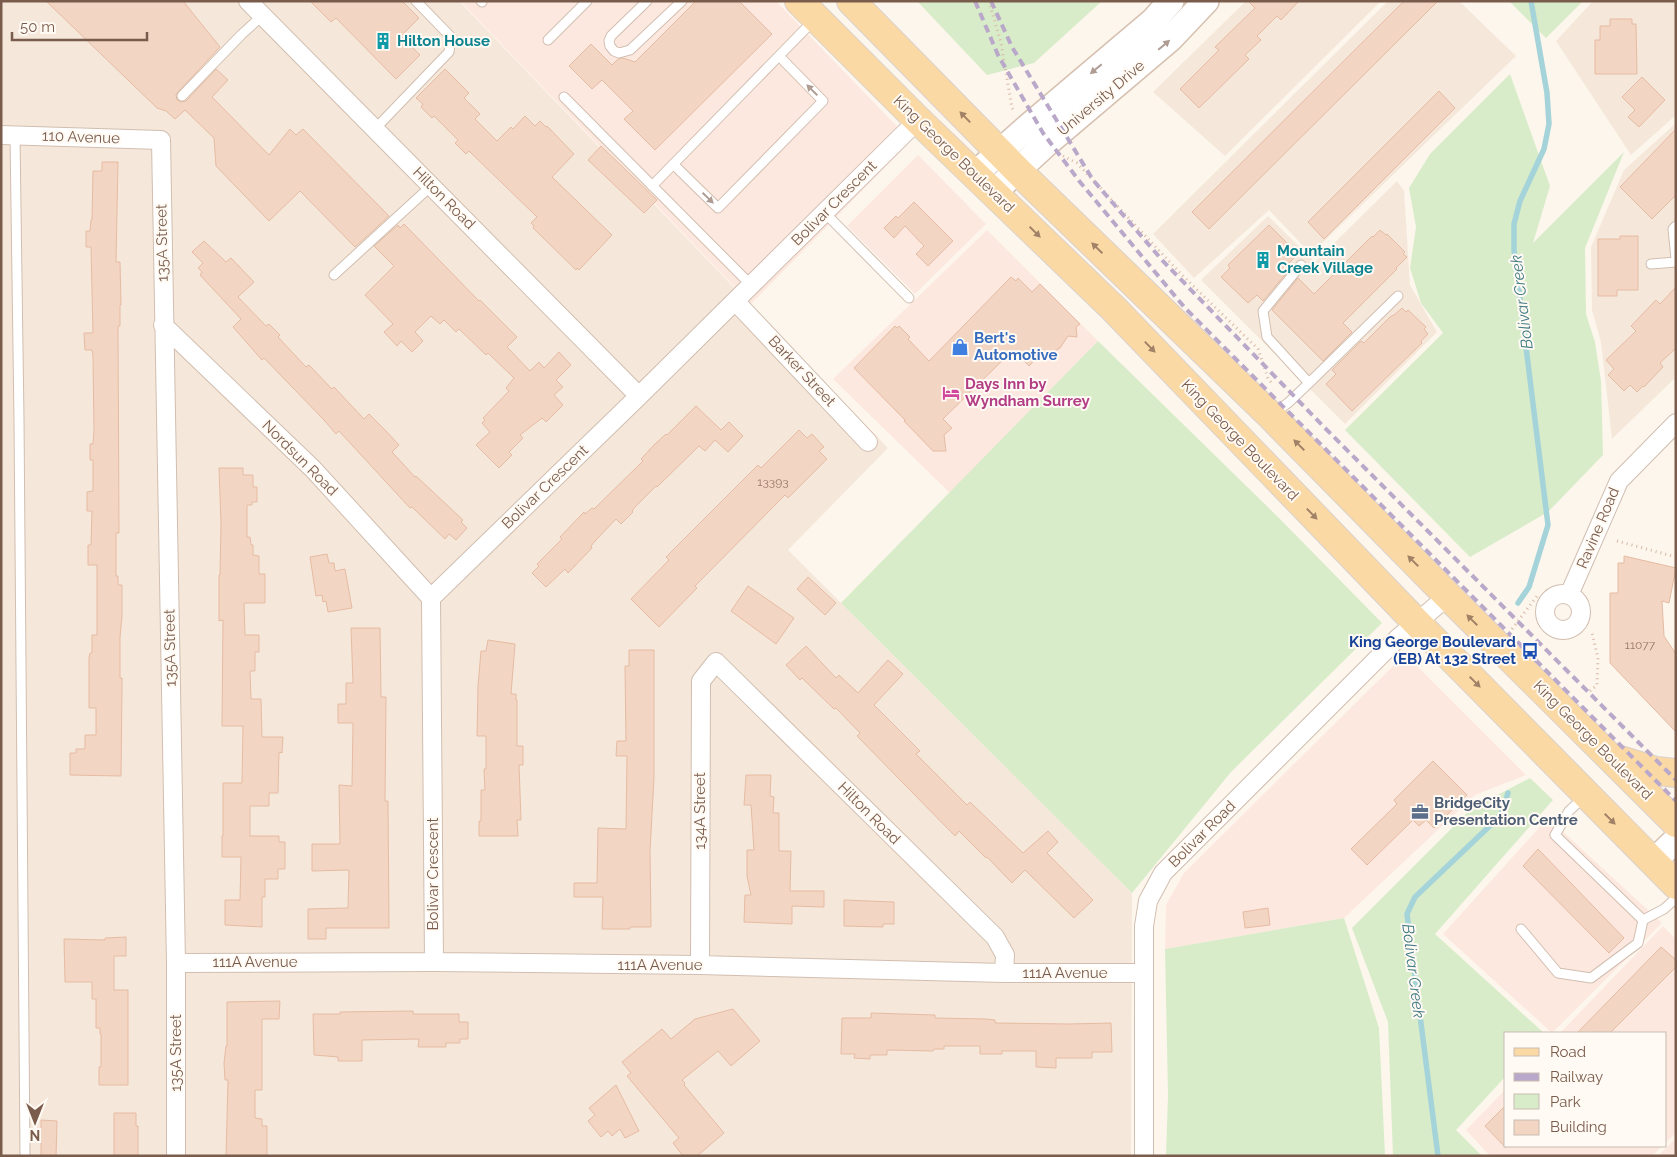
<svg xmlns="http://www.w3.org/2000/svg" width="1677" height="1157" font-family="Raleway,sans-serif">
<rect width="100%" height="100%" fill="#fdf6ec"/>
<path fill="#f5e8da" d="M 1,1 L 459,1 L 888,448 L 788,550 L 1132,893 L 1131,1156 L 1,1156 Z
M 1246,1 L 1381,1 L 1225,156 L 1153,92 Z
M 1388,1 L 1459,1 L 1516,56 L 1311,254 L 1269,210 L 1194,278 L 1153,234 Z
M 1593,1 L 1676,1 L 1676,115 L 1631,155 L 1556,41 Z
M 1676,123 L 1676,377 L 1612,439 L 1601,342 L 1592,310 L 1591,247 L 1624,170 Z
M 1397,181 L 1404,191 L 1410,285 L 1437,332 L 1345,424 L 1201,280 L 1268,216 L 1315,262 Z"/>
<path fill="#fde8e0" d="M 460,1 L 776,1 L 911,141 L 751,304 Z
M 918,155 L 986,224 L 915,294 L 847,226 Z
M 987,230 L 1098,341 L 950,493 L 833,379 Z
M 1405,654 L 1526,775 L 1475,795 L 1344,918 L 1165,949 L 1166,905 L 1184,873 Z
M 1548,818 L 1662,923 L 1552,1033 L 1443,934 Z
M 1663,926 L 1676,939 L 1676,1133 L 1666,1142 L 1666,1033 L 1560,1033 Z
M 1506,1089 L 1506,1146 L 1662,1146 L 1652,1156 L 1490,1156 L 1466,1130 Z
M 1676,1138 L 1676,1156 L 1658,1156 Z"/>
<path fill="#d8ecc9" d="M 917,1 L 1102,1 L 1034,63 L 987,75 Z
M 1509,1 L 1583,1 L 1546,38 Z
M 1510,74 L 1550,186 L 1533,243 L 1624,152 L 1585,248 L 1586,314 L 1595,342 L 1601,381 L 1603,455 L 1548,512 L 1470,557 L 1345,430 L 1443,333 L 1421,303 L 1410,268 L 1416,227 L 1409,188 L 1430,154 Z
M 1098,341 L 1278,517 L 1382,623 L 1231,772 L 1132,893 L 841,603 Z
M 1530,778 L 1553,800 L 1435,934 L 1544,1033 L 1506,1033 L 1506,1076 L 1456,1130 L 1482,1156 L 1393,1156 L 1388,1022 L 1352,928 L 1471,809 Z
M 1344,918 L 1379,1028 L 1385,1156 L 1166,1156 L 1168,1095 L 1165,949 Z"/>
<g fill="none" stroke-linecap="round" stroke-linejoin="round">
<path stroke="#a5d3da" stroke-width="5.5" d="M 1518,603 L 1529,587 L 1548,525 L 1514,250 L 1514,224 L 1520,201 L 1544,149 L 1549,124 L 1547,93 L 1531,1
M 1438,1156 L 1407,914 L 1415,897 L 1496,820 L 1503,810 L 1508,793"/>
</g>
<path fill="#f3d5c3" stroke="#e6bba3" d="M 46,1 L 183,1 L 220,47 L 178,92 L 176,95 L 177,100 L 181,102 L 186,101 L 216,69 L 228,80 L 212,97 L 269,155 L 290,129 L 296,135 L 303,129 L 389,216 L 355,247 L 300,191 L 269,221 L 216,166 L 214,138 L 185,110 L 175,119 L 166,111 L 157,108 Z
M 310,1 L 402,1 L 419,18 L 401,36 L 420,55 L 396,79 L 336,18 L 331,22 Z
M 696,1 L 739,1 L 772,34 L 655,150 L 624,119 L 633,111 L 602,80 L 592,89 L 569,66 L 591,44 L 612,65 L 618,59 L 623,58 L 635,62 Z
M 1248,1 L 1299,1 L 1281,20 L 1277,16 L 1257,36 L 1261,40 L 1245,55 L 1249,59 L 1199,108 L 1180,89 L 1219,50 L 1215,47 L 1255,8 Z
M 1404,1 L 1438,1 L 1209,229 L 1192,212 Z
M 1610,19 L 1632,19 L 1632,24 L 1636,24 L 1637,74 L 1595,74 L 1595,40 L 1600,40 L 1600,26 L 1610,26 Z
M 445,69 L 469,93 L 464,98 L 480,114 L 475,119 L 497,141 L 511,127 L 513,129 L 525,116 L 535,126 L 540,121 L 546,127 L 547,126 L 574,154 L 552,177 L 612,235 L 579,270 L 577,268 L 576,270 L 533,228 L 534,226 L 531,223 L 537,217 L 469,151 L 466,154 L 455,143 L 458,140 L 434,116 L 432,118 L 421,107 L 423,104 L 416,98 Z
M 1642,77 L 1665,100 L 1639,127 L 1628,117 L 1635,110 L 1622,97 Z
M 1439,91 L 1455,108 L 1324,239 L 1308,222 Z
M 1676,129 L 1676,195 L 1652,219 L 1620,187 Z
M 601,146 L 657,200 L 644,213 L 588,160 Z
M 102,162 L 118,162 L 116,262 L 120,262 L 121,305 L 120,305 L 120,326 L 118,326 L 119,533 L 116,533 L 116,576 L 118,576 L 118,585 L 122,585 L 122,616 L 120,637 L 120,678 L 122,678 L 122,689 L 121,776 L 70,775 L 70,753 L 76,753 L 76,749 L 85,749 L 85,735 L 96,735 L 96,708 L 89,708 L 89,658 L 90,653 L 92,653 L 92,635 L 97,635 L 97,565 L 88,565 L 88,545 L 91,545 L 92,511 L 87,511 L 87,492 L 93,491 L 93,460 L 90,460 L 90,444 L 93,444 L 94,430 L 93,356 L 92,350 L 85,350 L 84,333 L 93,333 L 91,247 L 86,247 L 86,231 L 90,231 L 91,220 L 92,220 L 93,171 L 102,171 Z
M 914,202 L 953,241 L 928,266 L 916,254 L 924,246 L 905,226 L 894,238 L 884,228 L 896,216 L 898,218 Z
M 404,224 L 479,301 L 480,300 L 517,337 L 507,347 L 530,371 L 539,362 L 544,368 L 559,352 L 571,365 L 556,380 L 563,387 L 554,395 L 563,405 L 546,422 L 542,418 L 520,435 L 523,438 L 509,452 L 512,455 L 499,468 L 476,445 L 490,432 L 482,423 L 485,420 L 483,418 L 509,391 L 506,388 L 514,378 L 488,353 L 486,355 L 459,329 L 456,332 L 444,320 L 440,324 L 431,316 L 415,332 L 423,341 L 412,352 L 401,341 L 397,346 L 384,332 L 393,324 L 365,295 L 394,266 L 374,246 L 398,225 L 400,228 Z
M 1269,225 L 1298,254 L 1286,266 L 1289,270 L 1263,301 L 1257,295 L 1248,303 L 1221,277 L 1230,268 L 1228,265 Z
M 1380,230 L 1386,235 L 1387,234 L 1405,252 L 1403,254 L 1407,257 L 1396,268 L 1397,269 L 1343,323 L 1352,332 L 1323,361 L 1272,310 L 1298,278 L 1314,294 L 1372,236 L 1373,237 Z
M 1620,236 L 1638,236 L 1638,290 L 1617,290 L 1617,296 L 1598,296 L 1598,239 L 1620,239 Z
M 204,241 L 226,262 L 231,258 L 254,282 L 238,297 L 266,326 L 269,324 L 280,335 L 278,337 L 306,367 L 309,365 L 332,389 L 334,387 L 364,419 L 369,414 L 385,430 L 399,445 L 392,452 L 415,477 L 416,476 L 463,520 L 461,522 L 467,528 L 456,540 L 449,534 L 445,539 L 412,507 L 410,508 L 339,431 L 336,434 L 324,420 L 264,358 L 262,360 L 233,327 L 241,319 L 200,275 L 202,272 L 198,268 L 203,263 L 192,252 Z
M 1011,277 L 1016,281 L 1018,278 L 1032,292 L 1040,284 L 1080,324 L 1076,327 L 1077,337 L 1068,336 L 1060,348 L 1055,351 L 1044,351 L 1029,366 L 1013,350 L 943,419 L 952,428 L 944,435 L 946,451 L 933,451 L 904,421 L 905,420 L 854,368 L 895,326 L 897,328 L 899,326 L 910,337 L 908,339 L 929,361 Z
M 1676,287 L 1676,348 L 1660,363 L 1663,367 L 1644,387 L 1643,386 L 1637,392 L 1630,385 L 1624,391 L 1608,375 L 1614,369 L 1606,360 L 1636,331 L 1631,326 L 1656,300 L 1660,304 Z
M 1402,308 L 1406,312 L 1408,310 L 1426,327 L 1424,329 L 1428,334 L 1421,341 L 1422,343 L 1352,411 L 1326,384 L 1336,374 L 1332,370 L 1361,341 L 1364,343 L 1390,317 L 1394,315 Z
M 696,406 L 721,430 L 729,422 L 743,436 L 728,452 L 715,440 L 705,451 L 699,446 L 657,487 L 656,486 L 635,507 L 632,511 L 633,512 L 621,524 L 616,519 L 596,540 L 591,546 L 592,548 L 568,573 L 565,569 L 546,587 L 532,573 L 539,566 L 537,564 L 562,539 L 560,537 L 584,512 L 585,514 L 592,508 L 594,509 L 643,461 L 641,459 L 654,445 L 666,434 L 667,435 Z
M 799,430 L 807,438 L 812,434 L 824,447 L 819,451 L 827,459 L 788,498 L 785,495 L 695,586 L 697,588 L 659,627 L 631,599 L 669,560 L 666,557 L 758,465 L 761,468 Z
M 219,468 L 243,468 L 243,475 L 253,475 L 253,487 L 257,487 L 257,502 L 252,502 L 252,505 L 247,505 L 247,537 L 250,537 L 251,545 L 253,545 L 253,555 L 259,556 L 259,574 L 265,574 L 265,603 L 244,603 L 245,635 L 259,635 L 259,652 L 255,652 L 255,671 L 250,671 L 251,699 L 261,699 L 262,737 L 283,737 L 282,753 L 279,752 L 278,793 L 269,793 L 269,806 L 250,806 L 250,836 L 279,836 L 279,842 L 285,842 L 285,869 L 278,869 L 278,879 L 265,879 L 265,897 L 262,897 L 262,927 L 225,925 L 225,900 L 240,900 L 241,857 L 222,857 L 222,836 L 223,836 L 223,783 L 242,783 L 243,726 L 222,726 L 223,620 L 219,621 L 219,575 L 220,575 L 221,524 Z
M 327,554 L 329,563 L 334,563 L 335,571 L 345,569 L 352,608 L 328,612 L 326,601 L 323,602 L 322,595 L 316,596 L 310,557 Z
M 1624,556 L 1676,568 L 1669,603 L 1662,601 L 1664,636 L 1676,654 L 1676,732 L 1610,663 L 1610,593 L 1618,593 L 1618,563 L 1624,563 Z
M 808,577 L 836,603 L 825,615 L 797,589 Z
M 748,586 L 794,618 L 776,644 L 731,611 Z
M 351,628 L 380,628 L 381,697 L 386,697 L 385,801 L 388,801 L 389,928 L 326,928 L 326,939 L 308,939 L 308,909 L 348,908 L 349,870 L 312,871 L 312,844 L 340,844 L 339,785 L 352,786 L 353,723 L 338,723 L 338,704 L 346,704 L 346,683 L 353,683 Z
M 488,640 L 515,644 L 511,694 L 516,694 L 516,700 L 517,700 L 517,746 L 523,746 L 523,765 L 519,765 L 521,820 L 517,820 L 518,836 L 479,836 L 479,821 L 481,821 L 481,790 L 485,790 L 484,769 L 486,769 L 486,736 L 477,736 L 478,686 L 481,651 L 486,651 Z
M 806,646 L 836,678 L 839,675 L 858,693 L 888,660 L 903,674 L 874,705 L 920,751 L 916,754 L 967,805 L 970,802 L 1023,853 L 1048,831 L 1058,842 L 1047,853 L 1093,900 L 1074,918 L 1025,870 L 1012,883 L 987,857 L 986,858 L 959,831 L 955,836 L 857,736 L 860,733 L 836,708 L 834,709 L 802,678 L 800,680 L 786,665 Z
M 629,650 L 654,650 L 654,777 L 650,851 L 651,927 L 630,927 L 630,929 L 602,929 L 603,897 L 574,897 L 574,883 L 597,883 L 598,828 L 626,829 L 627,756 L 616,756 L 617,741 L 626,741 L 625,666 L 629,666 Z
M 1433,761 L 1467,795 L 1434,828 L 1426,820 L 1419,826 L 1413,820 L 1367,865 L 1351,849 L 1397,804 L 1394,800 Z
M 746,775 L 771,775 L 770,796 L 774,797 L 773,813 L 779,813 L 779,851 L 791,851 L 790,891 L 824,891 L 824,907 L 792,906 L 792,924 L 744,922 L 745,895 L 751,895 L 747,876 L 747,850 L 754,850 L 751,805 L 744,805 Z
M 1538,849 L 1624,938 L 1609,953 L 1523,866 Z
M 844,900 L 894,902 L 894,924 L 883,924 L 883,927 L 844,926 Z
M 1268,908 L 1270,925 L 1245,928 L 1243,912 Z
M 126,937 L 126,956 L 114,956 L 114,990 L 128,990 L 128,1085 L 99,1085 L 99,1067 L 101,1067 L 101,1034 L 100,1034 L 100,1028 L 96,1028 L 96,999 L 92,999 L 92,982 L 65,982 L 64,939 L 105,940 L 105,938 Z
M 1661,947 L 1676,960 L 1676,967 L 1610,1033 L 1577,1033 Z
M 280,1001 L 279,1019 L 262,1019 L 262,1090 L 255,1090 L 255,1118 L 262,1119 L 262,1126 L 267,1126 L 267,1156 L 226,1156 L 228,1080 L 225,1080 L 224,1063 L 226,1046 L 227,1046 L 227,1002 Z
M 733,1009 L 760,1041 L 731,1066 L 718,1051 L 682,1080 L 685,1083 L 684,1085 L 724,1133 L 697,1156 L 683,1156 L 673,1143 L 679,1138 L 627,1076 L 631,1073 L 622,1062 L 662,1029 L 671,1039 L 695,1019 Z
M 413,1011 L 413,1014 L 459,1014 L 459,1022 L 468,1022 L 468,1039 L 460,1039 L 460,1043 L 446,1043 L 446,1047 L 418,1047 L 419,1039 L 362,1040 L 362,1061 L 338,1061 L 338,1057 L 314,1055 L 313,1014 L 340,1014 L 340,1012 Z
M 871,1013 L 935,1015 L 935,1018 L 986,1019 L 995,1020 L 995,1023 L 1069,1024 L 1111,1023 L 1112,1052 L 1092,1052 L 1092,1058 L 1056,1058 L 1056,1068 L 1036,1067 L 1036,1051 L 1002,1051 L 1002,1054 L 980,1054 L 980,1046 L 944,1046 L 944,1049 L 934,1049 L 933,1051 L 887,1050 L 887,1055 L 870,1055 L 870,1059 L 854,1058 L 855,1054 L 841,1054 L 842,1018 L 871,1018 Z
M 616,1085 L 639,1131 L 625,1138 L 620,1129 L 612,1136 L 608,1131 L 601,1137 L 588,1121 L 595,1115 L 589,1108 Z
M 1506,1105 L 1506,1148 L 1485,1126 Z
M 114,1113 L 136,1113 L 136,1126 L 138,1126 L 138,1156 L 114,1156 Z
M 41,1120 L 57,1121 L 56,1156 L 41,1156 Z"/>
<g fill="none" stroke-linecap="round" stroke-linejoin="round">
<g stroke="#d1beb0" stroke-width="11">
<path id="lane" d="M 481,1 L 482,2
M 647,1 L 611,36 L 609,41 L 610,46 L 614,51 L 619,53 L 630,50 L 682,1
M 548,40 L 587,1
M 182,96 L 242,34 L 262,16
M 564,97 L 751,285
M 375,129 L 449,52 L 451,37 L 416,1
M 15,135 L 19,420 L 25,1156
M 673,164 L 718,208 L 823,101 L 779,56
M 652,186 L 814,20
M 824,212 L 909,298
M 1676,226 L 1673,229 L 1676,259
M 1651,264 L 1676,262
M 1301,265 L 1263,311 L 1267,337 L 1309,383
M 334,275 L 431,186
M 1272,414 L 1288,403 L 1309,383 L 1398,296
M 1584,797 L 1569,811 L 1555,835 L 1643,920 L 1664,909 L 1676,898
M 1521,929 L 1558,973 L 1591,978 L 1638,943 L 1643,920"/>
</g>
<g stroke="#d1beb0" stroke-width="20">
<path id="street" d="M 248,1 L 639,396
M 1,135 L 161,140 L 176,963 L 176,1156
M 735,301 L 868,442
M 163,325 L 313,469 L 431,598
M1545 612a18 18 0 1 1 36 0a18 18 0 1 1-36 0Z
M 1569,595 L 1619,481 L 1676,423
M 434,962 L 431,598 L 639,396 L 918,120
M 176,963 L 434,962 L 700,965 L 1004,973 L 1144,973
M 700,965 L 701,681 L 716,662 L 995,937 L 1005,955 L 1004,973
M 1144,1156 L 1144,926 L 1148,901 L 1163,873 L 1397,639 L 1448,596"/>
</g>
<g stroke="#d6c0b0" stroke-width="28">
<path id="secondary" d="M 975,174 L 1029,126 L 1153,21 L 1171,1
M 994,192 L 1046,144 L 1171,38 L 1206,1
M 1653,862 L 1676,840"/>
</g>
<g stroke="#dad1cd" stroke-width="30">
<path id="primary" d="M 799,1 L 918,120 L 1114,309 L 1416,622 L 1676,885
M 851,1 L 1017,170 L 1270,415 L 1448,596 L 1676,823
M 1614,758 L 1656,771 L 1676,773"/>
</g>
<path stroke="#d9b8a5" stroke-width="3" stroke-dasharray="1 4" stroke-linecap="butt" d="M 989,1 L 1001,43 L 1012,108 L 1015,112
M 1063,156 L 1077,163 L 1182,275 L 1258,349 L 1268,378 L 1272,384
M 1617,541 L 1676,557
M 1512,629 L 1537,596 L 1547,604
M 1590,691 L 1597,685 L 1598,658 L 1592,633"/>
<use href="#lane" stroke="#fff" stroke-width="9"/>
<use href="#street" stroke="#fff" stroke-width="18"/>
<use href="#secondary" stroke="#fff" stroke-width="25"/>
<use href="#primary" stroke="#fbd9a5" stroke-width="28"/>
<path stroke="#b9a8c9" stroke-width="4" stroke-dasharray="8 5" stroke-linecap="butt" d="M 975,1 L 998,55 L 1043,133 L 1080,182 L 1185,308 L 1676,801
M 991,1 L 1012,47 L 1093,180 L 1162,260 L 1323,426 L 1676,780"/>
</g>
<defs><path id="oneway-solid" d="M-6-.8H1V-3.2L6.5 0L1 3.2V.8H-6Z" transform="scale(1.25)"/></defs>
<g fill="#af9d94">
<use href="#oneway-solid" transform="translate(1164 45) rotate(-40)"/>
<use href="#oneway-solid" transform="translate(1096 69) rotate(140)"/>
<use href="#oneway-solid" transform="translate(812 90) rotate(-135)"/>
<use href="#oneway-solid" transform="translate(708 198) rotate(44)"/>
</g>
<g fill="#a18267">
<use href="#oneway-solid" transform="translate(965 117) rotate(-134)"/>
<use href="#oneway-solid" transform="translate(1035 232) rotate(44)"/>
<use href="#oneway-solid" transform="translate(1097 248) rotate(-136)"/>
<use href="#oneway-solid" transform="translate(1150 347) rotate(46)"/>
<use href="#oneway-solid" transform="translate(1299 445) rotate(-135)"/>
<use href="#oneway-solid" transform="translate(1312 514) rotate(46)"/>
<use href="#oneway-solid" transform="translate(1413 561) rotate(-135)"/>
<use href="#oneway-solid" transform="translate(1472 620) rotate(-135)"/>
<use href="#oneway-solid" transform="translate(1475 682) rotate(45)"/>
<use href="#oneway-solid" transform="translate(1610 819) rotate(45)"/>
</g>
<defs>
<g id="building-bare" transform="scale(1.35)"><path d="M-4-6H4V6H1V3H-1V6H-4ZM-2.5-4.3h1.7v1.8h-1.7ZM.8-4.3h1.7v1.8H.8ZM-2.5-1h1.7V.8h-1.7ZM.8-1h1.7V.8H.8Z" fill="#0f9aa8" stroke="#fffaf3" stroke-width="2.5" paint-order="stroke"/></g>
<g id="shop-bare" transform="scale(1.35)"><path d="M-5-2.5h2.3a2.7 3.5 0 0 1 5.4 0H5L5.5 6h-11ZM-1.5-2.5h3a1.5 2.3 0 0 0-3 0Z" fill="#3f7fe0" stroke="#fffaf3" stroke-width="2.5" paint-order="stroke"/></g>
<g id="hotel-bare" transform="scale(1.35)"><path d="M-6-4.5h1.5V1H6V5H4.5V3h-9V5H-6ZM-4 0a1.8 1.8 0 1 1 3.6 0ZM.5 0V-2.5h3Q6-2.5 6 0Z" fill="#d1479c" stroke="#fffaf3" stroke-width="2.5" paint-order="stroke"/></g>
<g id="bus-bare" transform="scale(1.35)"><path d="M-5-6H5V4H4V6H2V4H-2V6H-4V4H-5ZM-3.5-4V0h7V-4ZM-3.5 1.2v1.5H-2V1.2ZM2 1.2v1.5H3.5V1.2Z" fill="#1a4fb4" stroke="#fffaf3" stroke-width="2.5" paint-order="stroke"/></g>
<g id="office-bare" transform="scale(1.35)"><path d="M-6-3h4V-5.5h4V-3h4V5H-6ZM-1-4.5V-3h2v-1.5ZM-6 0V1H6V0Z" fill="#5c6f8a" stroke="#fffaf3" stroke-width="2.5" paint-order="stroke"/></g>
</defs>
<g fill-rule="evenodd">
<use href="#building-bare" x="383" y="41"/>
<use href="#building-bare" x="1263" y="260"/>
<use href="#shop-bare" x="960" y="347"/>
<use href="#hotel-bare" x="951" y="393"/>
<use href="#bus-bare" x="1530" y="651"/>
<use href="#office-bare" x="1420" y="812"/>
</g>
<g text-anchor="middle" stroke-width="4" stroke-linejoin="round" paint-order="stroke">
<g font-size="12" fill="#987a6a">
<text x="773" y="486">13393</text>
<text x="1640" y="649">11077</text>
</g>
<g font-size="15" font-weight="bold" fill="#0d838f" stroke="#fffaf3" text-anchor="start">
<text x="397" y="46">Hilton House</text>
<text x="1277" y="256">Mountain<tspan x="1277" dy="17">Creek Village</tspan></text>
</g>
<g font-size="15" fill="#7a5c4d" stroke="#fffaf3">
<text transform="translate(1101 98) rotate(-40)" y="5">University Drive</text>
<text transform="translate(81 137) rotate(2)" y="5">110 Avenue</text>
<text transform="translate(954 154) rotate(44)" y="5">King George Boulevard</text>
<text transform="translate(444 198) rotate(45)" y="5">Hilton Road</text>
<text transform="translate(834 203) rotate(-45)" y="5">Bolivar Crescent</text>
<text transform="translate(162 243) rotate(-91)" y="5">135A Street</text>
<text transform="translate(802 371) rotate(47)" y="5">Barker Street</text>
<text transform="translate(1240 440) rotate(46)" y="5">King George Boulevard</text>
<text transform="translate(300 458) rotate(45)" y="5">Nordsun Road</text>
<text transform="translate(545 487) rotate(-44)" y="5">Bolivar Crescent</text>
<text transform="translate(1598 528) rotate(-67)" y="5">Ravine Road</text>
<text transform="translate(170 648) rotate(-91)" y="5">135A Street</text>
<text transform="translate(1593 740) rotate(45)" y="5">King George Boulevard</text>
<text transform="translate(700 811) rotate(-90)" y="5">134A Street</text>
<text transform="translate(869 813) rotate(45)" y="5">Hilton Road</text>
<text transform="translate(1202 834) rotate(-45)" y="5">Bolivar Road</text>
<text transform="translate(433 874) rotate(-90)" y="5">Bolivar Crescent</text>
<text x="255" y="967">111A Avenue</text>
<text x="660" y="970">111A Avenue</text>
<text x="1065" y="978">111A Avenue</text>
<text transform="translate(176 1053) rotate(-90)" y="5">135A Street</text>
</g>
<g font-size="15" font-weight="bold" fill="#366cbe" stroke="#fffaf3" text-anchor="start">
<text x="974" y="343">Bert's<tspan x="974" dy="17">Automotive</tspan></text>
</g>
<g font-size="15" font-weight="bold" fill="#b23c85" stroke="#fffaf3" text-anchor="start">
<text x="965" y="389">Days Inn by<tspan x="965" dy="17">Wyndham Surrey</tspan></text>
</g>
<g font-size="15" font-weight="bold" fill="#164399" stroke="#fffaf3" text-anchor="end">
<text x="1516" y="647">King George Boulevard<tspan x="1516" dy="17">(EB) At 132 Street</tspan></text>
</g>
<g font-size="15" font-weight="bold" fill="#4e5e75" stroke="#fffaf3" text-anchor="start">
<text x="1434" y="808">BridgeCity<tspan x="1434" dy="17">Presentation Centre</tspan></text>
</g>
<g font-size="16" font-style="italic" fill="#437c86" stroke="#fffaf3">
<text transform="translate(1521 302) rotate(-97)" y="6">Bolivar Creek</text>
<text transform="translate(1414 971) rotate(83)" y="6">Bolivar Creek</text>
</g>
</g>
<rect width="1677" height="1157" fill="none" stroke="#7a5c4d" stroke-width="5"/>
<rect x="1504" y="1032" width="162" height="115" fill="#fffaf3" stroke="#cabbb1"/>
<rect x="1514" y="1048" width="25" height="8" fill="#fbd9a5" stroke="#cabbb1"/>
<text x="1550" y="1057" font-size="15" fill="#7a5c4d">Road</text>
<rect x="1514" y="1073" width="25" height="8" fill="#b9a8c9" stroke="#cabbb1"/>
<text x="1550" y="1082" font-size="15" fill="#7a5c4d">Railway</text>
<rect x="1514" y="1094" width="25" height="15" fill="#d8ecc9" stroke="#cabbb1"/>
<text x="1550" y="1107" font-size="15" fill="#7a5c4d">Park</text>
<rect x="1514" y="1120" width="25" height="15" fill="#f3d5c3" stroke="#cabbb1"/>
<text x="1550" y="1132" font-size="15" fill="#7a5c4d">Building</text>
<g transform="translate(35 1122) rotate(180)" stroke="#fffaf3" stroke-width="4" paint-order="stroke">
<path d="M0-4L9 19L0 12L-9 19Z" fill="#7a5c4d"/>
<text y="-8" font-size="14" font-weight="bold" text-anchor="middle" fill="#7a5c4d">N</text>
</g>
<path d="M12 32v8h135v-8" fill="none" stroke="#7a5c4d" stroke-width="2.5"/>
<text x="20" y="32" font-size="15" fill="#7a5c4d" stroke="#fffaf3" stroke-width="4" paint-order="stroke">50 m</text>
</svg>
